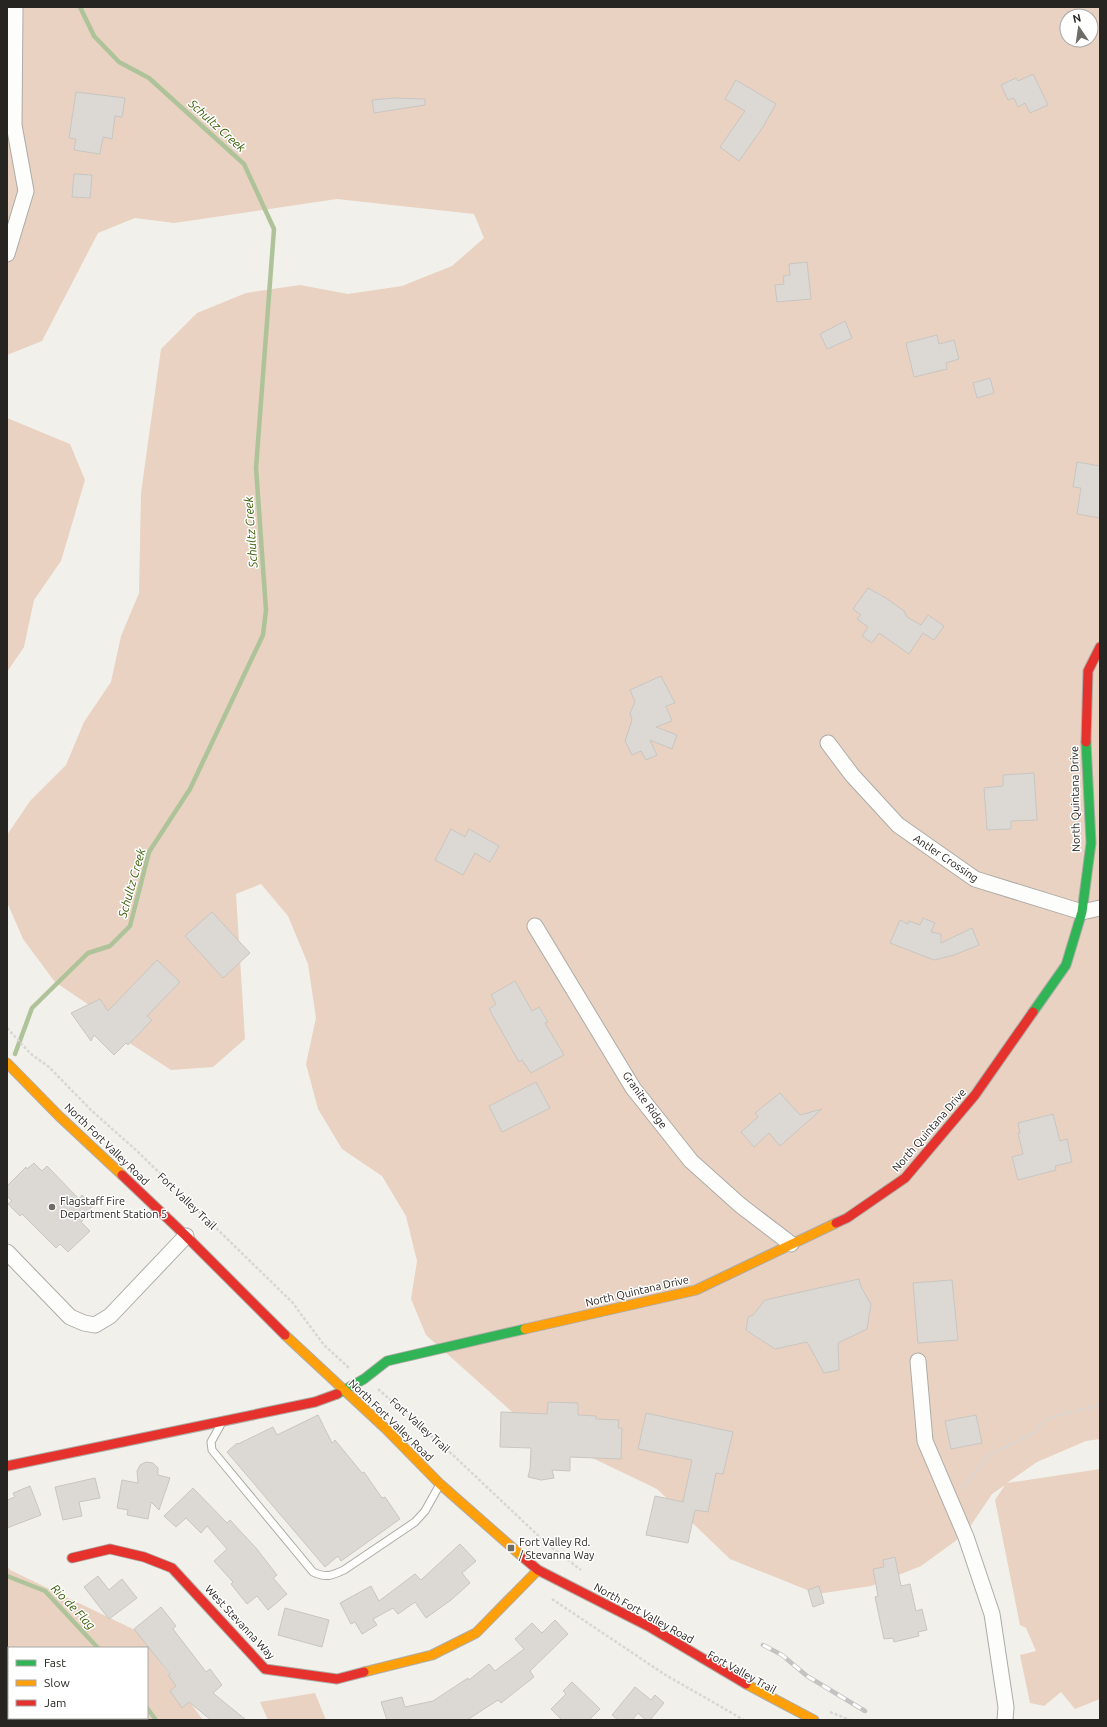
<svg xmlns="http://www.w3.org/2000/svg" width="1107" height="1727" font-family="Ubuntu,sans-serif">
<rect width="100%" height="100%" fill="#f2f0ea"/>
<path fill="#e9d2c1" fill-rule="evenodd" d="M 7,7 L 1100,7 L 1100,1439 L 1086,1441 L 1037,1462 L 1007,1483 L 1100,1469 L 1100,1699 L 1075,1709 L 1061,1692 L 1044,1706 L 1030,1703 L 1020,1655 L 1036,1651 L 1026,1628 L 1020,1625 L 995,1500 L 1005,1485 L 992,1494 L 965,1534 L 921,1566 L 871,1586 L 817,1594 L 730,1559 L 657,1489 L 530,1428 L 426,1335 L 411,1299 L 417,1261 L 406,1216 L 382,1176 L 342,1149 L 318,1109 L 306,1064 L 316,1018 L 308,964 L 288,916 L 261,884 L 236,894 L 245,1039 L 213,1067 L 171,1070 L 131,1044 L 95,1009 L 55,982 L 23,939 L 7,902 L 7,835 L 30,801 L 66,765 L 84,722 L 111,682 L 121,636 L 139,593 L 141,493 L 161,349 L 197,313 L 246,293 L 300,285 L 348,294 L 402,286 L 452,266 L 484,238 L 474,214 L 337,199 L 174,223 L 135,218 L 98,233 L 42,341 L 7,355 ZM 1067,16 L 1091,16 L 1091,40 L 1067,40 Z
M 7,418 L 70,444 L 85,480 L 61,561 L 34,600 L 24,647 L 7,672 Z
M 7,1566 L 10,1570 L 137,1631 L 203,1720 L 7,1720 ZM 9,1648 L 147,1648 L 147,1718 L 9,1718 Z
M 315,1693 L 326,1720 L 268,1720 L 260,1702 Z"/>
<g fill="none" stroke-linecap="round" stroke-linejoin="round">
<path stroke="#aec399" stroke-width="4.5" d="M 15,1054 L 32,1008 L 88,953 L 110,946 L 130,926 L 149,852 L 190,789 L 263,635 L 266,610 L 256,468 L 274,229 L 244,164 L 149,78 L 119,62 L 94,36 L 80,7
M 7,1576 L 45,1591 L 98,1648
M 147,1708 L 156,1720"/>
</g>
<path fill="#dcd9d5" stroke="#c9c6c2" d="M 1033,74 L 1048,105 L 1030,113 L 1025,103 L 1018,107 L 1014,98 L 1008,100 L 1001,85 L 1016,78 L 1018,81 Z
M 736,80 L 776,104 L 763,127 L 739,161 L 720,147 L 745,111 L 725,99 Z
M 76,92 L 125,98 L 122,117 L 115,116 L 112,139 L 103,137 L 100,154 L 74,150 L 76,139 L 69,138 Z
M 394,98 L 425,99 L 425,105 L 374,113 L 372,100 Z
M 74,174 L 92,175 L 90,198 L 72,197 Z
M 807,262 L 811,299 L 777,302 L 775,285 L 784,284 L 783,276 L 790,275 L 789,264 Z
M 845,321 L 852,338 L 827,349 L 820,334 Z
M 937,335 L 939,344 L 954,340 L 959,359 L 946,363 L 947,369 L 914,377 L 906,343 Z
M 990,378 L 994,393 L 977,398 L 973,383 Z
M 1077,462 L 1100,466 L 1100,518 L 1077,514 L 1081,488 L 1073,487 Z
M 868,588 L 886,598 L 904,611 L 907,617 L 921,625 L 928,615 L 944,626 L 934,640 L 923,633 L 909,654 L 879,633 L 872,643 L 862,636 L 868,627 L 857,619 L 861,615 L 853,609 Z
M 661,676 L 675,703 L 666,706 L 672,721 L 656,727 L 677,735 L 672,749 L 650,740 L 657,755 L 646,760 L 641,751 L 632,755 L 625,741 L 632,720 L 630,713 L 635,702 L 630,690 Z
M 1034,773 L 1037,820 L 1011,821 L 1011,829 L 987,830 L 984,788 L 1003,786 L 1003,775 Z
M 451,829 L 465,837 L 469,829 L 499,846 L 490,862 L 475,853 L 463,875 L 435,860 Z
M 212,912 L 250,953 L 223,978 L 185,936 Z
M 923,918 L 935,923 L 931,932 L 941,934 L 941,943 L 972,928 L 979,945 L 954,955 L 934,960 L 890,943 L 900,920 L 908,924 L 909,921 L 920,925 Z
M 157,960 L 180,982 L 147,1016 L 152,1020 L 128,1045 L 126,1043 L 114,1055 L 94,1035 L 91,1041 L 71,1013 L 100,999 L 108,1011 Z
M 515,981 L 532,1011 L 539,1007 L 548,1022 L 545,1023 L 564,1055 L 531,1073 L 522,1060 L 519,1062 L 489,1009 L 496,1004 L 491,995 Z
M 536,1082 L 550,1108 L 502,1132 L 489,1106 Z
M 780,1093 L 800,1115 L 822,1109 L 780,1146 L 769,1133 L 754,1147 L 741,1132 L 758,1117 L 755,1113 Z
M 1053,1114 L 1060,1141 L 1067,1139 L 1072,1162 L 1055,1166 L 1056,1170 L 1018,1180 L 1012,1157 L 1023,1154 L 1018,1133 L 1020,1133 L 1018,1123 Z
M 34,1163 L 42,1171 L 47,1166 L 79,1199 L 82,1195 L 93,1206 L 90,1209 L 92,1211 L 81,1222 L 90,1231 L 68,1252 L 60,1244 L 56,1248 L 22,1214 L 20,1216 L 8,1204 L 12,1201 L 7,1196 L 7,1186 L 26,1167 L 27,1169 Z
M 859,1279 L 861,1287 L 871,1304 L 867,1329 L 838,1343 L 839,1370 L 824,1373 L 807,1342 L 775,1349 L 746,1330 L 748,1317 L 753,1315 L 765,1300 Z
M 952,1280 L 958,1340 L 918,1343 L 913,1283 Z
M 548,1402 L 578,1403 L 578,1415 L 596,1416 L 596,1419 L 619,1420 L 618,1428 L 622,1428 L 621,1459 L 570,1457 L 570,1471 L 552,1470 L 554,1478 L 541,1480 L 528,1477 L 530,1469 L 531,1448 L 500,1447 L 501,1412 L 547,1414 Z
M 646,1413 L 733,1432 L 723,1474 L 716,1473 L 708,1512 L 695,1510 L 688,1543 L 646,1535 L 655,1496 L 683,1502 L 692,1460 L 638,1449 Z
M 318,1415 L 332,1443 L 335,1440 L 362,1473 L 364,1472 L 382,1498 L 385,1497 L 400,1519 L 341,1561 L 338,1556 L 325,1567 L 227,1452 L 237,1443 L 238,1444 L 273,1427 L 277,1435 Z
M 976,1415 L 982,1443 L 951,1449 L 945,1421 Z
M 146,1462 L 153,1463 L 158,1468 L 158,1475 L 170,1478 L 159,1510 L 151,1502 L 148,1519 L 127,1515 L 128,1510 L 117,1508 L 122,1480 L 138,1483 L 137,1471 L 140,1465 Z
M 95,1478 L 100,1498 L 79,1502 L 82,1516 L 63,1520 L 55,1487 Z
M 30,1486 L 41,1515 L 7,1528 L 7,1500 L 15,1497 L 13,1493 Z
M 193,1488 L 227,1523 L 230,1520 L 256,1548 L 277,1575 L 273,1578 L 287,1594 L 268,1610 L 257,1596 L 247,1604 L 231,1584 L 233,1582 L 214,1561 L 227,1549 L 207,1526 L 201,1533 L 186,1518 L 176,1527 L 164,1516 Z
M 460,1544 L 476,1561 L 462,1573 L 470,1583 L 451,1600 L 426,1618 L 415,1602 L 398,1614 L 393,1608 L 373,1619 L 377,1625 L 362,1634 L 355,1622 L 351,1624 L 340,1603 L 371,1586 L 379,1601 L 415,1574 L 421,1580 Z
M 895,1557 L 901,1586 L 910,1584 L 916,1611 L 922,1609 L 927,1630 L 918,1632 L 919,1636 L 894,1642 L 893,1638 L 884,1639 L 875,1597 L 878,1596 L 873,1569 L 884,1567 L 883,1560 Z
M 98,1576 L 109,1590 L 122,1579 L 137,1598 L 109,1619 L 84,1587 Z
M 819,1586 L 824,1603 L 813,1607 L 808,1590 Z
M 161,1607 L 176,1626 L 173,1629 L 206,1672 L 210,1669 L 222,1685 L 213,1693 L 246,1720 L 211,1720 L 189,1702 L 182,1708 L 170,1691 L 176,1686 L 168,1675 L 170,1674 L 134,1629 Z
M 285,1608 L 329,1620 L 322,1647 L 278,1635 Z
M 555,1620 L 568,1634 L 530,1671 L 534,1677 L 501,1703 L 498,1700 L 467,1720 L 387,1720 L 381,1702 L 402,1697 L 405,1707 L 433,1701 L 468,1678 L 469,1680 L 489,1664 L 495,1671 L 524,1649 L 515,1639 L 532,1623 L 542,1633 Z
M 572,1682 L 600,1709 L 589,1720 L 562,1720 L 551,1709 L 566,1694 L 563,1691 Z
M 635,1687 L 651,1700 L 655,1695 L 664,1703 L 650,1720 L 646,1720 L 638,1713 L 632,1720 L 618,1720 L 612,1715 Z"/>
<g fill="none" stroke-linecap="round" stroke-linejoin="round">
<g stroke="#adaba6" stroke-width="9">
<path id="lane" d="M 220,1426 L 211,1442 L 212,1450 L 313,1572 C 326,1578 331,1576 344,1570 L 415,1522 L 425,1511 L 439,1486"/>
</g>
<g stroke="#adaba6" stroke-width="17">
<path id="street" d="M 7,254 L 26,191 L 14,125 L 15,7
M 828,743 L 852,775 L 898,825 L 975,879 L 1082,912 L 1100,908
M 535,926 L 633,1088 L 691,1161 L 740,1205 L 791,1244
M 7,1252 L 70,1317 L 84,1323 L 95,1325 L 110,1316 L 186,1236
M 918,1361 L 925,1441 L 966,1537 L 992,1614 L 1006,1707 L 1005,1720"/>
</g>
<g stroke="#adaba6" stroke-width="11">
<path id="fast" d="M 1033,1012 L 1066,965 L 1082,912 L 1091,843 L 1086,742
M 337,1394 L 364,1379 L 387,1361 L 525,1329"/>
</g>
<g stroke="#adaba6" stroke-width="11">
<path id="slow" d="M 7,1063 L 59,1116 L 122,1175
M 525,1329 L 696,1290 L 836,1223
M 285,1335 L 386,1429 L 440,1484 L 524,1558
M 364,1672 L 432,1655 L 476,1633 L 538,1570
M 746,1684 L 814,1720"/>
</g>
<g stroke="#adaba6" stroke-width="11">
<path id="jam" d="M 1086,742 L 1088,671 L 1100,647
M 122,1175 L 186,1236 L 285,1335
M 836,1223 L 847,1218 L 905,1178 L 975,1095 L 1033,1012
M 7,1466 L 315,1402 L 337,1394
M 72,1558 L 110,1549 L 144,1557 L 172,1568 L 265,1669 L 337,1679 L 364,1672
M 524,1558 L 538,1570 L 648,1626 L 746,1684"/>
</g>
<path stroke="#d8d7d6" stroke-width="2.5" stroke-dasharray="3 2" stroke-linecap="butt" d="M 7,1028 L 31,1054 L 49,1067 L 91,1110 L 138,1152 L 292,1302 L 324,1345 L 349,1368
M 378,1389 L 453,1455 L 546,1543 L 581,1570
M 962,1489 L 989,1455 L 1030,1435 L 1048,1418 L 1100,1405
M 552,1599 L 664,1674 L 744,1720
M 830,1712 L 850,1720"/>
<use href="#lane" stroke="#fdfdfc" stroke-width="7"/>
<use href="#street" stroke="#fdfdfc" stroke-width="15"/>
<use href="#fast" stroke="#30b455" stroke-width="9"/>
<use href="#slow" stroke="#ff9f0a" stroke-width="9"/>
<use href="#jam" stroke="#e5322d" stroke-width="9"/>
<g stroke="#c3c3c1" stroke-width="4.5">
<path id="rail" d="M 763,1645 L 782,1655 L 807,1676 L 865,1711"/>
</g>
<use href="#rail" stroke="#fff" stroke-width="3" stroke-dasharray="9" stroke-linecap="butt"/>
</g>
<g fill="#6d6c67" stroke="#fff" stroke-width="1.5">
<circle cx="52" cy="1207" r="4"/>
<rect x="507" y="1544" width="8" height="8" rx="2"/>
</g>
<g text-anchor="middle" stroke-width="3" stroke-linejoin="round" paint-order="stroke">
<g font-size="11" fill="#262521" stroke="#fff">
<text transform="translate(1075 799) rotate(-91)" y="4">North Quintana Drive</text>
<text transform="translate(946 858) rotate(34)" y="4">Antler Crossing</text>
<text transform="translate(645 1100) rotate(54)" y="4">Granite Ridge</text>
<text transform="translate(929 1130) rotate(-49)" y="4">North Quintana Drive</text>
<text transform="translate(107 1144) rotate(44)" y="4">North Fort Valley Road</text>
<text transform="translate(187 1201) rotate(44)" y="4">Fort Valley Trail</text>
<text transform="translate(637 1291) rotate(-13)" y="4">North Quintana Drive</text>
<text transform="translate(391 1420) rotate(44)" y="4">North Fort Valley Road</text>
<text transform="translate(420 1425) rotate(42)" y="4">Fort Valley Trail</text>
<text transform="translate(644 1613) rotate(29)" y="4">North Fort Valley Road</text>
<text transform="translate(240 1622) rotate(47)" y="4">West Stevanna Way</text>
<text transform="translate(742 1672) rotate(29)" y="4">Fort Valley Trail</text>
</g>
<g font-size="11" fill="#262521" stroke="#fff" text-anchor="start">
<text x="60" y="1205">Flagstaff Fire<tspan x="60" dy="13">Department Station 5</tspan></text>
<text x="519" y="1546">Fort Valley Rd.<tspan x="519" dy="13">/ Stevanna Way</tspan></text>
</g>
<g font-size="12" font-style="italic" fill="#375b00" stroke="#fff">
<text transform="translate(217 126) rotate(42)" y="4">Schultz Creek</text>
<text transform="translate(251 532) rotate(-94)" y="4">Schultz Creek</text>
<text transform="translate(132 883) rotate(-74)" y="4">Schultz Creek</text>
<text transform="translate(73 1607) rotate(46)" y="4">Rio de Flag</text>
</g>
</g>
<rect width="1107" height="1727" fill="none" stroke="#262521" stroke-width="16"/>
<rect x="8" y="1647" width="140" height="72" fill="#ffffff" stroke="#a8a8a6"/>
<rect x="16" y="1660" width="20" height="6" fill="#30b455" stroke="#a8a8a6"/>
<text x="44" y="1667" font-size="12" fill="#262521">Fast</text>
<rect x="16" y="1680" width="20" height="6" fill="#ff9f0a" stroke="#a8a8a6"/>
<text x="44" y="1687" font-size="12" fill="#262521">Slow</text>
<rect x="16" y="1700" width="20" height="6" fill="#e5322d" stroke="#a8a8a6"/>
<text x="44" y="1707" font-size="12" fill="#262521">Jam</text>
<g transform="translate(1079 28) rotate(347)"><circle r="19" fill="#ffffff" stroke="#a8a8a6"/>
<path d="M0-3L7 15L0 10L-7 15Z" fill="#6d6c67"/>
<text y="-6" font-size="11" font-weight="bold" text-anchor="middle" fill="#262521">N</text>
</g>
</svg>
